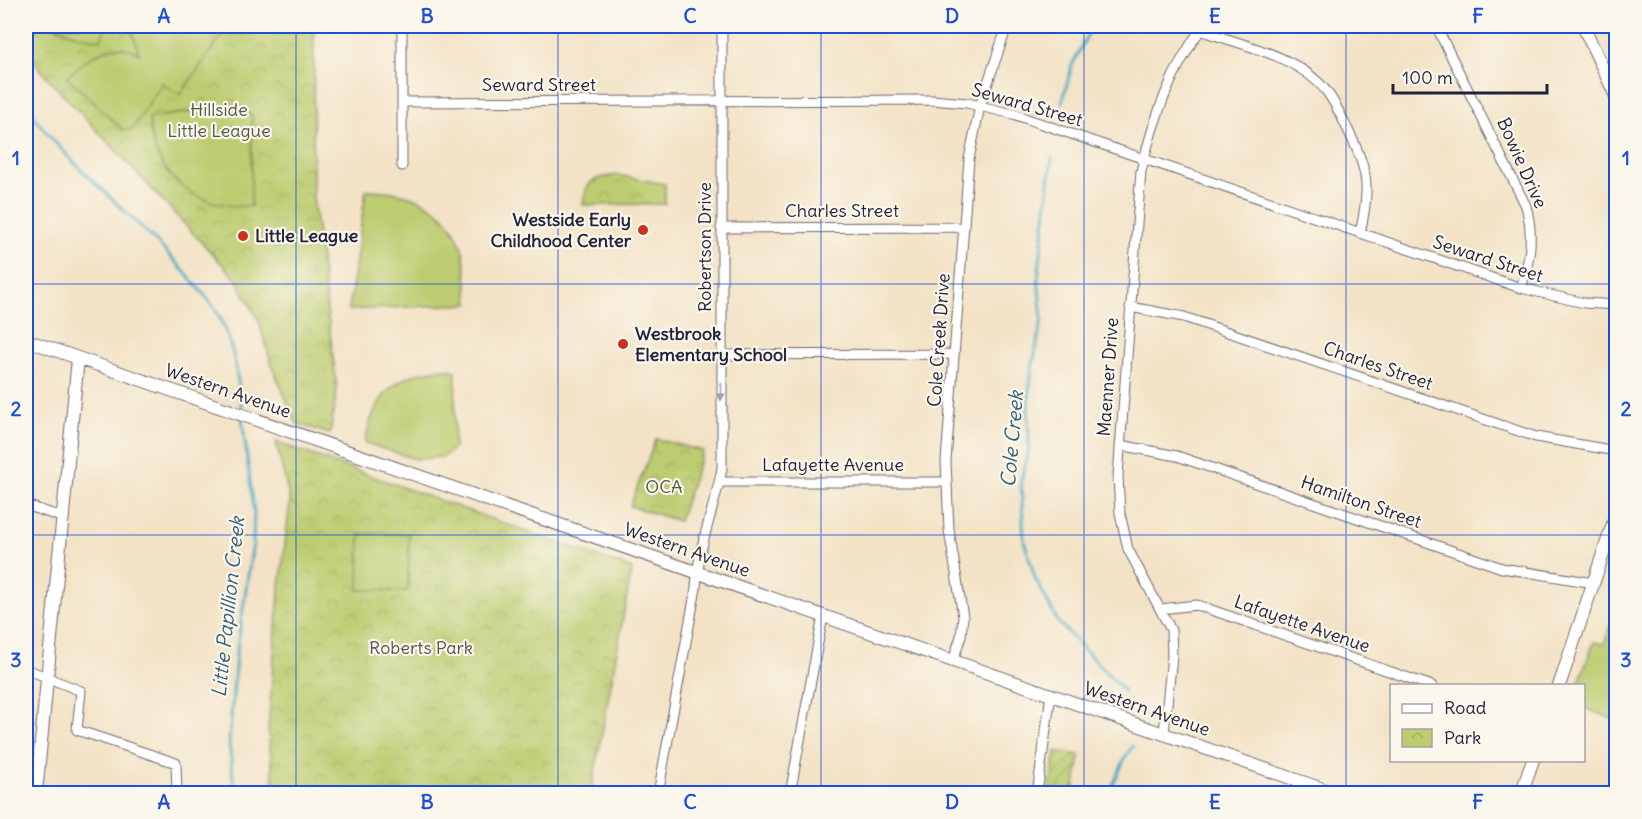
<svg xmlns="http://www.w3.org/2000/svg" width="1642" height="819" font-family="Delius,sans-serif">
<defs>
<pattern id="park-crowns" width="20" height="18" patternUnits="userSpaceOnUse" patternTransform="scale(1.5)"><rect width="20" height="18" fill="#bccc6f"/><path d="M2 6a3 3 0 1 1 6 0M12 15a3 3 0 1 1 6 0" fill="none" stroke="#a1af61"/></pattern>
<pattern id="garden-furrows" width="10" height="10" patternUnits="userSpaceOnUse" patternTransform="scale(1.5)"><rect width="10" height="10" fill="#bccc6f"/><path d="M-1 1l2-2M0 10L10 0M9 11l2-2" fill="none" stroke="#a1af61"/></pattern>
</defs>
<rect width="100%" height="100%" fill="#fbf7ec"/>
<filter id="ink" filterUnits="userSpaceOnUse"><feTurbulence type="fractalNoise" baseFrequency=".0167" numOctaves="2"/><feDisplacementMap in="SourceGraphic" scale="12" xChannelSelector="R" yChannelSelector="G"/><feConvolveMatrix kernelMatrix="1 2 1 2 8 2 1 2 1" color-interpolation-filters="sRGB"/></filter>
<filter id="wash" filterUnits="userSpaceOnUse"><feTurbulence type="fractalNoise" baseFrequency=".008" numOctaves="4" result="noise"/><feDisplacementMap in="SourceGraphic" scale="24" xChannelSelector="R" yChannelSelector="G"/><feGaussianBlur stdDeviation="1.35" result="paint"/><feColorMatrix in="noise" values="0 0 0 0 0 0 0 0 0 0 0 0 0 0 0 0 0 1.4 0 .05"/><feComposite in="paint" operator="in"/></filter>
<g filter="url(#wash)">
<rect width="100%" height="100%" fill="#f3e2c5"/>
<path fill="url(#park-crowns)" stroke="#6f7755" stroke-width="1.5" d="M 26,26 L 314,26 L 313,196 L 337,389 L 330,434 L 296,423 L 272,366 L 259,321 L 236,279 L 45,75 L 26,49 Z
M 617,175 L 665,184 L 665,204 L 583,205 C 586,179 592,179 617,175 Z
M 656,439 L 703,451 L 679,521 L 630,506 Z
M 276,442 L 632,569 L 591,793 L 275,794 L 268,730 L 278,603 L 290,501 Z"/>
<path fill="url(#garden-furrows)" stroke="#6f7755" stroke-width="1.5" d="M 1056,751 L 1080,755 L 1074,793 L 1049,793 Z"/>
<path fill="#bccc6f" stroke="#6f7755" stroke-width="1.5" d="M 54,26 L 106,26 L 101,40 L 79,36 Z
M 131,26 L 228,26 L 180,95 L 162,83 L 132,130 L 123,130 L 67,77 C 85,59 115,36 139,54 Z
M 237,105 L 252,116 L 251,206 C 195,209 152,175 149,118 Z
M 366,190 C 409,190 447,204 462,248 C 467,265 466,286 469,304 L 349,310 Z
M 444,369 L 456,371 L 454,448 L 443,457 L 415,459 L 365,443 C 373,396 396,372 444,369 Z
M 360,534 L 409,534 L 408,591 L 359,590 Z
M 1616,609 L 1616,720 L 1584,708 L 1584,686 L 1578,685 L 1594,642 L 1604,644 Z"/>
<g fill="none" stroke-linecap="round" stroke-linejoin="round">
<path stroke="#41a7c1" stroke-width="3" d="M 1062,103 L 1072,65 L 1092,26
M 26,106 C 67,165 133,213 181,268 C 195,284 211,300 220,318 C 235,348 238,379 242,412
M 1052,157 L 1038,279 L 1042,319 L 1032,368 L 1028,402 L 1029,449 L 1021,481 L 1024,540 L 1035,578 L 1058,622 L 1124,691
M 235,794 L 229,743 L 236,655 L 253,543 L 254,512 L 242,418
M 1109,794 L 1126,756 L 1133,746"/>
</g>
</g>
<g filter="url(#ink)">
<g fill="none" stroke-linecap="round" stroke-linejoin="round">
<g stroke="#6b656b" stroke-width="11">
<path id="minor" d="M 1436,26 L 1526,206 C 1534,236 1530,260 1521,288
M 1200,30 C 1241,45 1298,55 1327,92 C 1336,104 1342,118 1349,132 C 1369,172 1370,190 1360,233
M 402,102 L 932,100 L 967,103 L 1013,114 L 1521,288 L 1584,303 L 1616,305
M 402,166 L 402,26
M 721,228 L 964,227
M 1130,307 L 1184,317 L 1536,437 L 1616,451
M 721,355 L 954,354
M 1120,445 L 1177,456 L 1502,568 L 1594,583
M 720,482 L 946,482
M 26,505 L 64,518
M 1160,609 L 1197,605 L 1432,686
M 953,661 L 961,636 L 963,617 L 949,530 L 946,461 L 969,159 L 980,106 L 1007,26
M 26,669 L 81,691 L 77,730 L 176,763 L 177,794
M 1164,733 L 1172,656 L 1171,630 L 1128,549 L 1120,513 L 1118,476 L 1141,171 C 1154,118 1171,70 1203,26
M 658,794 L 696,588 C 698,547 714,509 722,469 L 722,26
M 790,794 L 823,616
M 1037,794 L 1051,694"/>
</g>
<g stroke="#6b656b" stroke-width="14">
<path id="tertiary" d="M 1583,26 L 1616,96
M 26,340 L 1337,794
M 1559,686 L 1616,515
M 36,794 L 78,358
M 1521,794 L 1533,760"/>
</g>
<use href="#minor" stroke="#fff" stroke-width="9"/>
<use href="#tertiary" stroke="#fff" stroke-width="12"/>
</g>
<defs><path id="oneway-solid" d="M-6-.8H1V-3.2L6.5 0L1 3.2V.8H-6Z" transform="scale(1.5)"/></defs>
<use fill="#9c9ca7" href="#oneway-solid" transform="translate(721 392) rotate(90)"/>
</g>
<path fill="none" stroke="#1d4ed8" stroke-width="1.5" stroke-opacity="0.55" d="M 296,26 L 296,794M 558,26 L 558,794M 821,26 L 821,794M 1084,26 L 1084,794M 1346,26 L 1346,794M 26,284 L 1616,284M 26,535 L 1616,535"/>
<g fill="#c8321e" stroke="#fbf7ec" stroke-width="2">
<circle cx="643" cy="230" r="6"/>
<circle cx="243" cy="236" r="6"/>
<circle cx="623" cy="344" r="6"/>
</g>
<g text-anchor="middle" stroke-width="4.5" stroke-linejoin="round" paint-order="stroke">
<g font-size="18" fill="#22223b" stroke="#fbf7ec">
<text x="539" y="91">Seward Street</text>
<text transform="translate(1027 105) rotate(16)" y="6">Seward Street</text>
<text transform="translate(1522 163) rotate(66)" y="6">Bowie Drive</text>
<text x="842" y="217">Charles Street</text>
<text transform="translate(705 247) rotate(-90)" y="6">Robertson Drive</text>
<text transform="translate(1488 259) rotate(18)" y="6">Seward Street</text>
<text transform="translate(939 340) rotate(-86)" y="6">Cole Creek Drive</text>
<text transform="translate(1378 366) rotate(19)" y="6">Charles Street</text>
<text transform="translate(1108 377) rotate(-86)" y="6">Maenner Drive</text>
<text transform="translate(228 391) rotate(19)" y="6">Western Avenue</text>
<text x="833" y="471">Lafayette Avenue</text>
<text transform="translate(1361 502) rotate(19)" y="6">Hamilton Street</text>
<text transform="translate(687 550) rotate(19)" y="6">Western Avenue</text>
<text transform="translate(1302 624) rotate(19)" y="6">Lafayette Avenue</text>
<text transform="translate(1147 709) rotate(19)" y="6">Western Avenue</text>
</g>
<g font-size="18" fill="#50554b" stroke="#fbf7ec">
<text x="219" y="116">Hillside<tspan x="219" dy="21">Little League</tspan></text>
<text x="664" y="493">OCA</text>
<text x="421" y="654">Roberts Park</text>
</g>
<g font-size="18" font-weight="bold" fill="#22223b" stroke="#fbf7ec" text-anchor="start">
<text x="631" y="226" text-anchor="end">Westside Early<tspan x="631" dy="21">Childhood Center</tspan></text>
<text x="255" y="242">Little League</text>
<text x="635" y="340">Westbrook<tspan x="635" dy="21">Elementary School</tspan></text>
</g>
<g font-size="20" font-style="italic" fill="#305e77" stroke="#fbf7ec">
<text transform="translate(1012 439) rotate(-85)" y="7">Cole Creek</text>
<text transform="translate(228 607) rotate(-84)" y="7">Little Papillion Creek</text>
</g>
</g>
<rect width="1642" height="819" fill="none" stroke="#fbf7ec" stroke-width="66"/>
<rect x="1390" y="684" width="195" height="78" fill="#fbf7ec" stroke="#a4a2a5" stroke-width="1.5"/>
<rect x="1402" y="704" width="30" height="9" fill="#ffffff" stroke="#a4a2a5" stroke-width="1.5"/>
<text x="1444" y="714" font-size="18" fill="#22223b">Road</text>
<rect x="1402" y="729" width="30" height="18" fill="url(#park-crowns)" stroke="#a4a2a5" stroke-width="1.5"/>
<text x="1444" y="744" font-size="18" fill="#22223b">Park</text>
<path d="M1393 84v9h154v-9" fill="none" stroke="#22223b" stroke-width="3"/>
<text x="1402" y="84" font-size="18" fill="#22223b" stroke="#fbf7ec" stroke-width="4.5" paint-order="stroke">100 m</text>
<rect x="33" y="33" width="1576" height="753" fill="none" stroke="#1d4ed8" stroke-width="2"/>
<g font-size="20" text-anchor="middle" font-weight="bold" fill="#1d4ed8">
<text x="164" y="23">A</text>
<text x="427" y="23">B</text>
<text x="690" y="23">C</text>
<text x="952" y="23">D</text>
<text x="1215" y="23">E</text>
<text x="1478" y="23">F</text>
<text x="16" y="165">1</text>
<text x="1626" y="165">1</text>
<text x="16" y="416">2</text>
<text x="1626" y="416">2</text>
<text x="16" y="667">3</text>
<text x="1626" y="667">3</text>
<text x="164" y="809">A</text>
<text x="427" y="809">B</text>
<text x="690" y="809">C</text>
<text x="952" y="809">D</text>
<text x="1215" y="809">E</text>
<text x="1478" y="809">F</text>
</g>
</svg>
